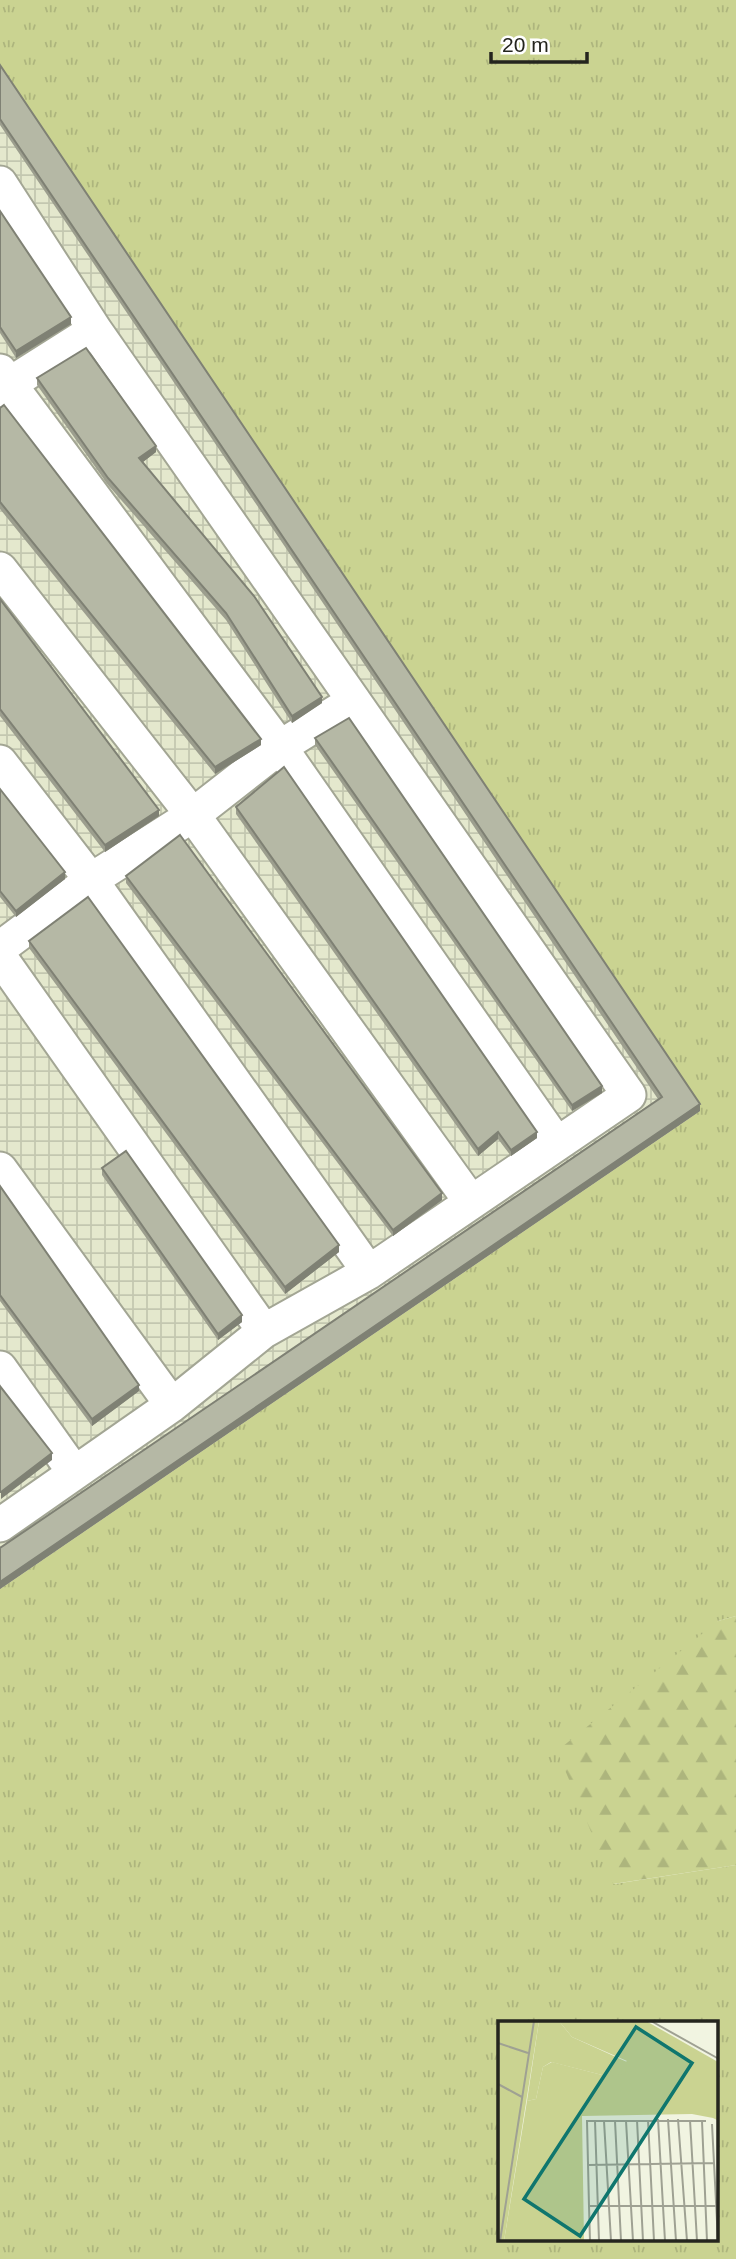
<svg xmlns="http://www.w3.org/2000/svg" width="736" height="2259" font-family="Helvetica,sans-serif">
<defs>
<pattern id="industrial-grid" width="8" height="8" patternUnits="userSpaceOnUse" patternTransform="scale(1.75)"><rect width="8" height="8" fill="#e4e8cd"/><path d="M0 4h8M4 0v8" fill="none" stroke="#c3c7b0"/></pattern>
<pattern id="grass-tufts" width="24" height="20" patternUnits="userSpaceOnUse" patternTransform="scale(1.75)"><rect width="24" height="20" fill="#cad391"/><path d="M3 7l-1-3M5 7V3M7 7l1-3M15 17l-1-3M17 17v-4M19 17l1-3" fill="none" stroke="#adb57d"/></pattern>
<pattern id="forest-firs" width="22" height="20" patternUnits="userSpaceOnUse" patternTransform="scale(1.75)"><rect width="22" height="20" fill="#cad391"/><path d="M5 1l3.5 6h-7zM16 11l3.5 6h-7z" fill="#adb57d"/></pattern>
</defs>
<rect width="100%" height="100%" fill="#f1f4e1"/>
<path fill="url(#industrial-grid)" d="M 0,72 L 700,1111 L 0,1589 Z"/>
<path fill="url(#grass-tufts)" fill-rule="evenodd" d="M 0,0 L 736,0 L 736,1616 L 718,1621 L 614,1884 L 736,1865 L 736,2259 L 0,2259 L 0,1589 L 700,1111 L 0,72 ZM 500,2023 L 717,2023 L 717,2240 L 500,2240 Z"/>
<path fill="url(#forest-firs)" d="M 736,1616 L 736,1865 L 613,1884 L 557,1751 L 718,1621 Z"/>
<g fill="none" stroke-linecap="round" stroke-linejoin="round">
<g stroke="#a3a694" stroke-width="37">
<path id="minor" d="M 0,183 L 95,330 L 0,390
M 0,371 L 280,747 L 557,1144
M 0,569 L 198,822 L 471,1202
M 0,762 L 91,880 L 369,1272
M 0,948 L 91,880 L 193,815 L 280,747 L 354,701
M 0,957 L 264,1331
M 0,1169 L 172,1405
M 0,1368 L 74,1472
M 0,1525 L 172,1405 L 264,1331 L 369,1272 L 629,1095 L 95,330"/>
</g>
<use href="#minor" stroke="#fff" stroke-width="33"/>
</g>
<path fill="#9c9e8e" d="M 0,65 L 700,1111 L 0,1589 L 0,1548 L 658,1099 L 0,125 Z
M 0,211 L 71,324 L 16,358 L 0,333 Z
M 37,378 L 156,452 L 143,462 L 322,703 L 292,723 L 226,620 L 108,485 L 37,385 Z
M 0,408 L 261,745 L 215,774 L 0,509 Z
M 0,599 L 159,816 L 105,852 L 0,716 Z
M 315,738 L 602,1093 L 572,1111 L 315,745 Z
M 0,789 L 65,879 L 16,917 L 0,897 Z
M 236,807 L 537,1138 L 511,1156 L 498,1139 L 478,1156 L 236,814 Z
M 126,876 L 442,1200 L 393,1236 L 126,883 Z
M 29,941 L 339,1252 L 285,1294 L 29,948 Z
M 102,1168 L 242,1322 L 218,1340 L 102,1175 Z
M 0,1186 L 139,1391 L 92,1426 L 0,1301 Z"/>
<path fill="#7f8174" d="M 71,317 L 71,324 L 16,358 L 16,351 Z
M 156,446 L 156,452 L 139,465 L 139,458 Z
M 322,697 L 322,703 L 292,723 L 292,716 Z
M 261,739 L 261,745 L 215,774 L 215,767 Z
M 159,810 L 159,816 L 105,852 L 105,845 Z
M 65,872 L 65,879 L 16,917 L 16,911 Z
M 602,1086 L 602,1093 L 572,1111 L 572,1105 Z
M 700,1104 L 700,1111 L 0,1589 L 0,1582 Z
M 498,1132 L 498,1139 L 478,1156 L 478,1149 Z
M 537,1132 L 537,1138 L 511,1156 L 511,1150 Z
M 442,1193 L 442,1200 L 393,1236 L 393,1230 Z
M 339,1245 L 339,1252 L 285,1294 L 285,1287 Z
M 242,1315 L 242,1322 L 218,1340 L 218,1334 Z
M 139,1385 L 139,1391 L 92,1426 L 92,1419 Z
M 52,1453 L 52,1460 L 1,1499 L 1,1492 Z"/>
<path fill="#b5b8a5" stroke="#7f8174" stroke-width="2" d="M 0,65 L 700,1104 L 0,1582 L 0,1548 L 662,1097 L 0,119 Z
M 0,211 L 71,317 L 16,351 L 0,327 Z
M 86,348 L 156,446 L 139,458 L 254,596 L 322,697 L 292,716 L 226,613 L 108,478 L 37,378 Z
M 4,405 L 261,739 L 215,767 L 0,502 L 0,408 Z
M 0,599 L 159,810 L 105,845 L 0,709 Z
M 349,718 L 602,1086 L 572,1105 L 315,738 Z
M 284,767 L 537,1132 L 511,1150 L 498,1132 L 478,1149 L 236,807 Z
M 0,789 L 65,872 L 16,911 L 0,891 Z
M 180,835 L 442,1193 L 393,1230 L 126,876 Z
M 88,897 L 339,1245 L 285,1287 L 29,941 Z
M 126,1151 L 242,1315 L 218,1334 L 102,1168 Z
M 0,1186 L 139,1385 L 92,1419 L 0,1295 Z
M 0,1386 L 52,1453 L 1,1492 L 0,1492 Z"/>
<g transform="translate(498 2021)">
<rect width="220" height="220" fill="#f1f4e1"/>
<path d="M 61,0 L 148,0 L 220,41 L 220,127 L 219,99 L 215,97 L 194,93 L 84,95 L 86,220 L 6,220 L 29,80 L 38,78 L 45,46 L 54,41 L 108,55 L 129,40 L 74,16 Z" fill="#cad391"/>
<path d="M 41,0 L 61,0 L 74,16 L 129,41 L 127,53 L 108,55 L 53,41 L 45,46 L 38,78 L 29,80 Z" fill="#cad391"/>
<path d="M 0,0 L 41,0 L 6,220 L 0,220 Z" fill="#cad391"/>
<path fill="none" stroke="#9fa193" stroke-width="2" d="M 153,0 L 221,38M 0,22 L 30,32M 0,63 L 24,76M 160,98 L 167,220M 170,98 L 178,220M 180,98 L 189,220M 139,99 L 145,220M 150,99 L 156,220M 192,99 L 199,220M 97,100 L 101,220M 106,100 L 113,220M 117,100 L 123,220M 128,100 L 135,220M 204,100 L 209,220M 214,103 L 220,220M 90,144 L 216,142M 91,185 L 89,100 L 208,100M 2,220 L 36,0M 92,220 L 91,185 L 221,185"/>
<path fill="#0f766e" fill-opacity="0.15" stroke="#0f766e" stroke-width="3.5" d="M 138,6 L 194,42 L 82,215 L 26,178 Z"/>
<rect width="220" height="220" fill="none" stroke="#24251e" stroke-width="3.5"/>
</g>
<path d="M491 52v10h96v-10" fill="none" stroke="#24251e" stroke-width="3.5"/>
<text x="502" y="52" font-size="21" fill="#24251e" stroke="#ffffff" stroke-width="5" paint-order="stroke">20 m</text>
</svg>
